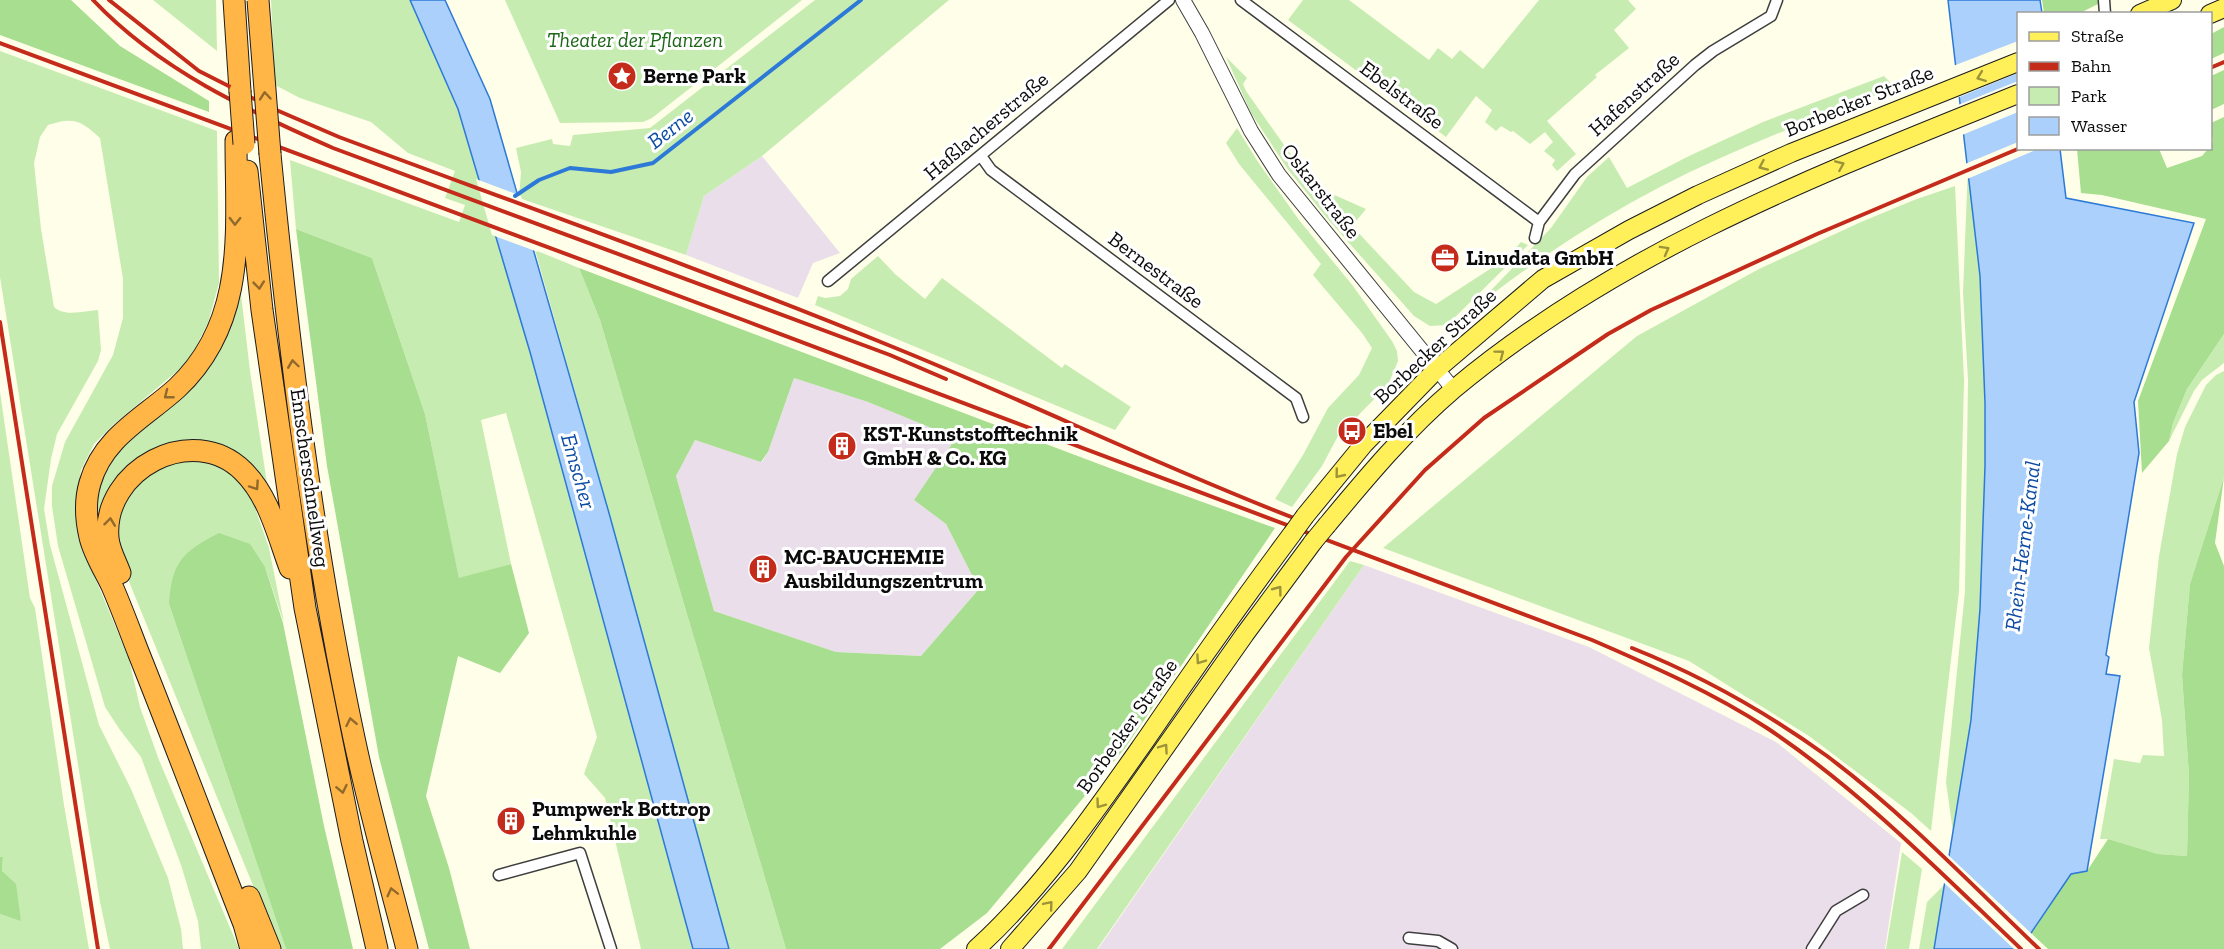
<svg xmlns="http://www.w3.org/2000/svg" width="2224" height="949" font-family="'Zilla Slab',serif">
<rect width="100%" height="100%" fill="#fffee9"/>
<path fill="#ebdeeb" d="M 762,156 L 840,253 L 813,263 L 798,298 L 686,255 L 704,196 Z
M 794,378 L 868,402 L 957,438 L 914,500 L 946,524 L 979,589 L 921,656 L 836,652 L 714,611 L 676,476 L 695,440 L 762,462 L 768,452 Z
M 1364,565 L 1589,647 L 1776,742 L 1901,843 L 1885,949 L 1098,949 Z"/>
<path fill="#c7ecb1" d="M 153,0 L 216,0 L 217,51 Z
M 271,0 L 410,0 L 458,109 L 530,352 L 693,949 L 641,949 L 605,798 L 584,774 L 597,737 L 506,413 L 481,420 L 511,564 L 459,579 L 425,414 L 372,258 L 296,229 L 290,160 L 459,222 L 465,205 L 445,198 L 455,171 L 408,153 L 371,122 L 300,98 L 275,85 Z
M 505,0 L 802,0 L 652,118 L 643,122 L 560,123 Z
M 815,0 L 949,0 L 762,156 L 704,196 L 686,255 L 519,198 L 521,172 L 516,148 L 552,139 L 553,144 L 570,146 L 573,135 L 650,128 Z
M 1303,0 L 1349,0 L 1429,60 L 1438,48 L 1452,59 L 1460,50 L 1483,69 L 1539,0 L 1628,0 L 1636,9 L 1614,30 L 1629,48 L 1595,75 L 1597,77 L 1547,121 L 1576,154 L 1557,171 L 1552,165 L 1555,160 L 1544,151 L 1553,142 L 1545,132 L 1530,144 L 1513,131 L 1511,132 L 1501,126 L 1496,131 L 1485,122 L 1492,110 L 1476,96 L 1446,137 L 1288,20 Z
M 0,51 L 217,131 L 219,283 L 208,323 L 188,362 L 113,425 L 94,444 L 81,470 L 76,502 L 78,537 L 129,659 L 140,707 L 159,760 L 239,949 L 201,949 L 198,921 L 181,865 L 141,757 L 120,730 L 105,707 L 58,546 L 52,506 L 52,486 L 65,442 L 113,355 L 123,318 L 123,279 L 100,138 C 80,120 74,117 48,125 L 40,137 L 34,163 L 41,229 L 54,307 C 64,317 85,311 98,310 L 101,350 L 98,361 L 57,434 L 51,459 L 44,509 L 50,545 L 99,725 L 131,789 L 168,878 L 181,929 L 183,949 L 110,949 L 100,902 L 0,277 Z
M 1226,57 L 1247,78 L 1243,84 L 1246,91 L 1289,152 L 1317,182 L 1330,193 L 1366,209 L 1352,226 L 1414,292 L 1436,304 L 1507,258 L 1521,242 L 1528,245 L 1447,325 L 1430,326 L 1414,316 L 1326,217 L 1287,168 L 1251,113 Z
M 1884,76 L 1891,83 L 1892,89 C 1813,119 1734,149 1660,187 C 1593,222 1531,263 1472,310 L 1551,228 L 1587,177 L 1609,157 L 1627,188 L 1689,156 L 1763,122 Z
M 1237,128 L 1258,162 L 1299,220 L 1353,286 L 1392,341 L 1397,351 L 1398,361 L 1388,385 L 1338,436 L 1322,466 L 1292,507 L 1275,499 L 1303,455 L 1328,408 L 1359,375 L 1372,348 L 1362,333 L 1313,275 L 1321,264 L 1239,164 L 1226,143 Z
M 1968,165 C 1972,202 1978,240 1980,278 C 1988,425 1987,573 1971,719 C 1966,757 1959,794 1953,832 L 1946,782 L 1965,591 L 1968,380 L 1963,293 Z
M 1955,186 L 1964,380 L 1959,591 L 1931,831 L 1911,813 L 1809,736 L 1689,661 L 1383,548 L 1637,336 L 1759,269 L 1861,222 L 1914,200 Z
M 535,250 L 579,268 L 600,320 L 786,949 L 729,949 L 609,513 Z
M 878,256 L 895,274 L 925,299 L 942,278 L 1062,368 L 1065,364 L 1131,407 L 1115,430 L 815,305 L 818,296 L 825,298 L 840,296 L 848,289 L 851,279 Z
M 240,286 L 250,371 L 268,490 L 180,443 C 128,449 103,483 100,534 L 94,513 L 95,500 L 108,459 L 171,402 Z
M 2224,334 L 2224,363 L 2202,380 L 2194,391 L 2169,441 L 2173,423 L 2187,389 Z
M 2224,371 L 2224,477 L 2190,584 L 2182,675 L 2189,775 L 2187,856 L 2158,854 L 2108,839 L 2100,839 L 2114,759 L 2140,763 L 2143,755 L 2164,756 L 2162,720 L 2149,648 L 2159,556 L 2177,454 L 2185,427 L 2206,385 L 2216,375 Z
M 0,392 L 30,598 L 35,608 L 64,805 L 89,949 L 0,949 L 0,914 L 21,920 L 2,871 L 3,857 L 0,857 Z
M 167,459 L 209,461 L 233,474 L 251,496 L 269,548 L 284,623 L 265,567 L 169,604 L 286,949 L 279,949 L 121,562 L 115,541 L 125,491 Z
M 1350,561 L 1364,565 L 1097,949 L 1062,949 Z
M 1902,852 L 1922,869 L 1909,949 L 1886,949 Z
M 1945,884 L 1934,949 L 1919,949 L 1927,902 Z"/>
<path fill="#a7de8f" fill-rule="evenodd" d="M 0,0 L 71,0 L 120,46 L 209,101 L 209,112 L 0,35 Z
M 2042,0 L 2106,0 L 2078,14 L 2044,13 Z
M 2224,27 L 2224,53 L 2211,59 L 2211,34 Z
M 2224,70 L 2224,104 L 2211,110 L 2211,76 Z
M 2224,117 L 2224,334 L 2187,389 L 2173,423 L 2169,441 L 2142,473 L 2138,401 L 2206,219 L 2102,195 L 2081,193 L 2077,149 L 2159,149 L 2167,168 L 2202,156 L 2208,149 L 2210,148 L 2213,141 L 2211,123 Z
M 296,229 L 372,258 L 425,414 L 459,578 L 511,564 L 529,633 L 500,673 L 458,656 L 426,796 L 449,868 L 470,949 L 429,949 L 379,757 L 327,466 Z
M 579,268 L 1144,481 L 1275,528 L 1125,748 L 987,913 L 940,949 L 786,949 L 600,320 ZM 794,378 L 868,402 L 956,438 L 914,500 L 946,524 L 979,589 L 921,656 L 836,652 L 714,611 L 676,476 L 695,440 L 761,462 L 768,452 Z
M 2224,477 L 2215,543 L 2224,566 L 2224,949 L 2048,949 L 2031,933 L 2071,873 L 2087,871 L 2108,839 L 2158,854 L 2187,856 L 2189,775 L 2182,675 L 2190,584 Z
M 219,533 L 250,544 L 265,567 L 283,623 L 324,826 L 353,949 L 286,949 L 169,604 C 172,562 182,552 219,533 Z
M 0,857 L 3,857 L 2,871 L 16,884 L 21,921 L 0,914 Z"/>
<path fill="#aad0fb" stroke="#2c79d7" stroke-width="1.5" d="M 410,0 L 445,0 L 490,99 L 609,513 L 729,949 L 693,949 L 530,352 L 458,109 Z
M 1948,0 L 2040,0 L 2042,13 L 2018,14 L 2018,148 L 2060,149 L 2066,198 L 2194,223 L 2134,402 L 2139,453 L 2106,655 L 2109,657 L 2106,674 L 2120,676 L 2087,871 L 2071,874 L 2031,933 L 2026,949 L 1934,949 L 1971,720 L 1980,609 L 1985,466 L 1985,403 L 1980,276 Z"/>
<path fill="#fffee9" d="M 2018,41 L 2018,73 L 1957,98 L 1953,66 Z
M 2018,81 L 2018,112 L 1962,135 L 1958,105 Z
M 2018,142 L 2018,148 L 2038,149 L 1967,179 L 1965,164 Z
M 476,179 L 521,196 L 538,252 L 492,235 Z
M 1946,853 L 2033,935 L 2030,949 L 2014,949 L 1942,881 Z"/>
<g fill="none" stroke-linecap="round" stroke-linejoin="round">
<path stroke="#2c79d7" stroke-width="4" d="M 515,196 L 539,180 L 570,168 L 611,172 L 653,163 L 861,0"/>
<g stroke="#3e3e3e" stroke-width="13">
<path id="minor" d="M 1241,0 L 1539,222
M 2104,0 L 2105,14
M 981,156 L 991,170 L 1296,398 L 1303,417
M 1535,238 L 1539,222 L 1575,174 L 1695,65 L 1713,51 L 1771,16 L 1777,0
M 828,281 L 1169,0
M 499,875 L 580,853 L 611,949
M 1409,938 L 1438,941 L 1452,949
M 1812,949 L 1836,911 L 1863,895"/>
</g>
<g stroke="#3e3e3e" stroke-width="16">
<path id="tertiary" d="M 1183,0 L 1202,33 L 1251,131 L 1279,175 L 1454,390"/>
</g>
<g stroke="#1c1c1c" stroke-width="20">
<path id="primary" d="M 2140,14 L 2172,0
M 2210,14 L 2224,8
M 1305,516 L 1364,444 L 1436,370 L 1543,279 L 1629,230 L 1698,195 L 1791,153 L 2018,62
M 1327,525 C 1367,477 1406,430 1454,389 C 1620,250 1820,174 2018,94
M 976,949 C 1043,888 1095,812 1147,738 C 1194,669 1242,601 1292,534
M 1010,949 L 1078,871 L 1245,634 L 1313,542"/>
</g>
<g stroke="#1c1c1c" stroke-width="23">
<path id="motorway" d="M 234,0 L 240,91
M 236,141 C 236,230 248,321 177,388 C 144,418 103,437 90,483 C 85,500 86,520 90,537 C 94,554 105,571 112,586 C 122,609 130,631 139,654 C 175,744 209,834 244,924 L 251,949
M 270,154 C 289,350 313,545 354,738 C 369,809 389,879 407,949
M 247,171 L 262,310 L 305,608 L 352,841 L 377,949
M 120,573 C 116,562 109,550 108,538 C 102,470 192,421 243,471 C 269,496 278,536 290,568
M 249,897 L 270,949"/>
</g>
<use href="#minor" stroke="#fff" stroke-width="10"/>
<use href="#tertiary" stroke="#fff" stroke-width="14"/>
<use href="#primary" stroke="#ffef59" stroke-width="18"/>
<use href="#motorway" stroke="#ffb647" stroke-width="21"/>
<path stroke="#c42b1a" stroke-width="4" d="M 93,0 C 159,70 247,110 333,148 L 890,355 L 946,379
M 109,0 L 199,71 L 274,109 L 339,137 C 524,206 710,272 893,347 C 1029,402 1161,467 1299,520
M 0,43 L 746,321 L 1592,640 C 1652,666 1712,692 1767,728 C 1860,790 1940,872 2021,949
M 2210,68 L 2224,62
M 0,322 L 98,949
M 1632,648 C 1702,676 1766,712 1827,756 C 1903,813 1970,883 2039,949
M 1049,949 L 1346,557 L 1425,470 L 1484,418 L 1608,334 L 1651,310 L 1817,234 L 2020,148"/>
<g stroke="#1c1c1c" stroke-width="20" stroke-linecap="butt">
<path id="primary-bridge" d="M 1292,534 L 1305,516
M 1313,542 L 1327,525"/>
</g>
<g stroke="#1c1c1c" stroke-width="23" stroke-linecap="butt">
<path id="motorway-bridge" d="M 258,0 L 270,154
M 240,91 L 244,144"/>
</g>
<use href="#primary-bridge" stroke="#ffef59" stroke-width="18"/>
<use href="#motorway-bridge" stroke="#ffb647" stroke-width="21"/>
</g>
<defs><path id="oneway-chevron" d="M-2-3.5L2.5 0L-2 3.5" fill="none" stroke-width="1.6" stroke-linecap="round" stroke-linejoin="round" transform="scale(1.5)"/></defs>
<g stroke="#9d943a">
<use href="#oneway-chevron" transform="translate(1981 77) rotate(159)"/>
<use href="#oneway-chevron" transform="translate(1840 165) rotate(-23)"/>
<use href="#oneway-chevron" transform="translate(1763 166) rotate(156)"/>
<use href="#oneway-chevron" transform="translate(1665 250) rotate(-29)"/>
<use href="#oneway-chevron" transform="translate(1500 354) rotate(-37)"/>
<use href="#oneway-chevron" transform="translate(1339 474) rotate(129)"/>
<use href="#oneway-chevron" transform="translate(1278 590) rotate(-53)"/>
<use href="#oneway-chevron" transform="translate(1200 660) rotate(125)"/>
<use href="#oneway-chevron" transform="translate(1164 748) rotate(-55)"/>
<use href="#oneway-chevron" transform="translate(1100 804) rotate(126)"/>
<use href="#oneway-chevron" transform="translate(1049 905) rotate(-50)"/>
</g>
<g stroke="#91692c">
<use href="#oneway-chevron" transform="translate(265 96) rotate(-95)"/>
<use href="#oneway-chevron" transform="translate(235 221) rotate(91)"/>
<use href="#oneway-chevron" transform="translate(259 285) rotate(84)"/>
<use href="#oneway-chevron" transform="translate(293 364) rotate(-98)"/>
<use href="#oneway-chevron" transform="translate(168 395) rotate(142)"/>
<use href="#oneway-chevron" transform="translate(255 486) rotate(56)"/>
<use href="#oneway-chevron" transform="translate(110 522) rotate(-83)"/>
<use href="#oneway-chevron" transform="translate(351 722) rotate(-101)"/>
<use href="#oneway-chevron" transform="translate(342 789) rotate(78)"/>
<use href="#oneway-chevron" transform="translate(392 892) rotate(-104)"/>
</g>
<defs>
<g id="sight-disc" transform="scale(1.5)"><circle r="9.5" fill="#c42b1a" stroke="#fff"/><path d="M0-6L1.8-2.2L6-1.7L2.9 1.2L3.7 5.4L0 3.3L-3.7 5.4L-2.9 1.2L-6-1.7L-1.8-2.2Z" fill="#fff"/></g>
<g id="office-disc" transform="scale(1.5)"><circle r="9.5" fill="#c42b1a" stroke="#fff"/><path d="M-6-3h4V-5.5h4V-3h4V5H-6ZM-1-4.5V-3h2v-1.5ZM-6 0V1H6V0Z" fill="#fff"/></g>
<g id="bus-disc" transform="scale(1.5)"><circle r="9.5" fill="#c42b1a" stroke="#fff"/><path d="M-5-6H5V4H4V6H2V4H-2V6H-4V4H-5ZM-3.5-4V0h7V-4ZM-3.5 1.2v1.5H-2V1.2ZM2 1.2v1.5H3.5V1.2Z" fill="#fff"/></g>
<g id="building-disc" transform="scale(1.5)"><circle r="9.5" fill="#c42b1a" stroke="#fff"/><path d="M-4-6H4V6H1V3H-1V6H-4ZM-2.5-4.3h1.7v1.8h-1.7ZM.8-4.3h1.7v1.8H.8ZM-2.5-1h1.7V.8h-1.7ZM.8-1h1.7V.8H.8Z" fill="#fff"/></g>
</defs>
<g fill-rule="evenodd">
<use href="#sight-disc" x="622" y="76"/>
<use href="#office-disc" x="1445" y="258"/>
<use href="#bus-disc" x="1352" y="431"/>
<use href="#building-disc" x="842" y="446"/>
<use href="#building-disc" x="763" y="569"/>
<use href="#building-disc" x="511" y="821"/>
</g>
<g text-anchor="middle" stroke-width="6" stroke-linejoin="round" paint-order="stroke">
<g font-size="21" font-style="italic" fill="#1d6718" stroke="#fff">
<text x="635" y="47">Theater der Pflanzen</text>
</g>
<g font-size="21" font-weight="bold" fill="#0b0b0b" stroke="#fff" text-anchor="start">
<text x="643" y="83">Berne Park</text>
<text x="1466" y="265">Linudata GmbH</text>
<text x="1373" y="438">Ebel</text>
<text x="863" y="441">KST-Kunststofftechnik<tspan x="863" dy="24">GmbH &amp; Co. KG</tspan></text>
<text x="784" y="564">MC-BAUCHEMIE<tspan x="784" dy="24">Ausbildungszentrum</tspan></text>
<text x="532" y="816">Pumpwerk Bottrop<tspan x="532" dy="24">Lehmkuhle</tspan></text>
</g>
<g font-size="21" fill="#0b0b0b" stroke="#fff">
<text transform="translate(1634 94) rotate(-42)" y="7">Hafenstraße</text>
<text transform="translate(1402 95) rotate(37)" y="7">Ebelstraße</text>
<text transform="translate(1859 101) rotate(-22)" y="7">Borbecker Straße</text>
<text transform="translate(986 126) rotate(-40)" y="7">Haßlacherstraße</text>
<text transform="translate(1321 191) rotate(52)" y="7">Oskarstraße</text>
<text transform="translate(1156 270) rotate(37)" y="7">Bernestraße</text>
<text transform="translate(1435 346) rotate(-43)" y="7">Borbecker Straße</text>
<text transform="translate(310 478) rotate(82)" y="7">Emscherschnellweg</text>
<text transform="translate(1127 726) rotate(-55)" y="7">Borbecker Straße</text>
</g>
<g font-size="22" font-style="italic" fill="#0d4ca5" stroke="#fff">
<text transform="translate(670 128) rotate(-38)" y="8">Berne</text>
<text transform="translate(579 471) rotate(74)" y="8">Emscher</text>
<text transform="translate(2022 546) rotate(-83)" y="8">Rhein-Herne-Kanal</text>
</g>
</g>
<rect x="2017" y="12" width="195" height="138" fill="#ffffff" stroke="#9d9d9d" stroke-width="1.5"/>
<rect x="2029" y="32" width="30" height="9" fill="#ffef59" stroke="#9d9d9d" stroke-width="1.5"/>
<text x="2071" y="42" font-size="18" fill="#0b0b0b">Straße</text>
<rect x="2029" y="62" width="30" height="9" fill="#c42b1a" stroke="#9d9d9d" stroke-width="1.5"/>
<text x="2071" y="72" font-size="18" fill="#0b0b0b">Bahn</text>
<rect x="2029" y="87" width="30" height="18" fill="#c7ecb1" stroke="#9d9d9d" stroke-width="1.5"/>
<text x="2071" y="102" font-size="18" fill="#0b0b0b">Park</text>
<rect x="2029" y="117" width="30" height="18" fill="#aad0fb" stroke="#9d9d9d" stroke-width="1.5"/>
<text x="2071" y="132" font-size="18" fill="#0b0b0b">Wasser</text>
</svg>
